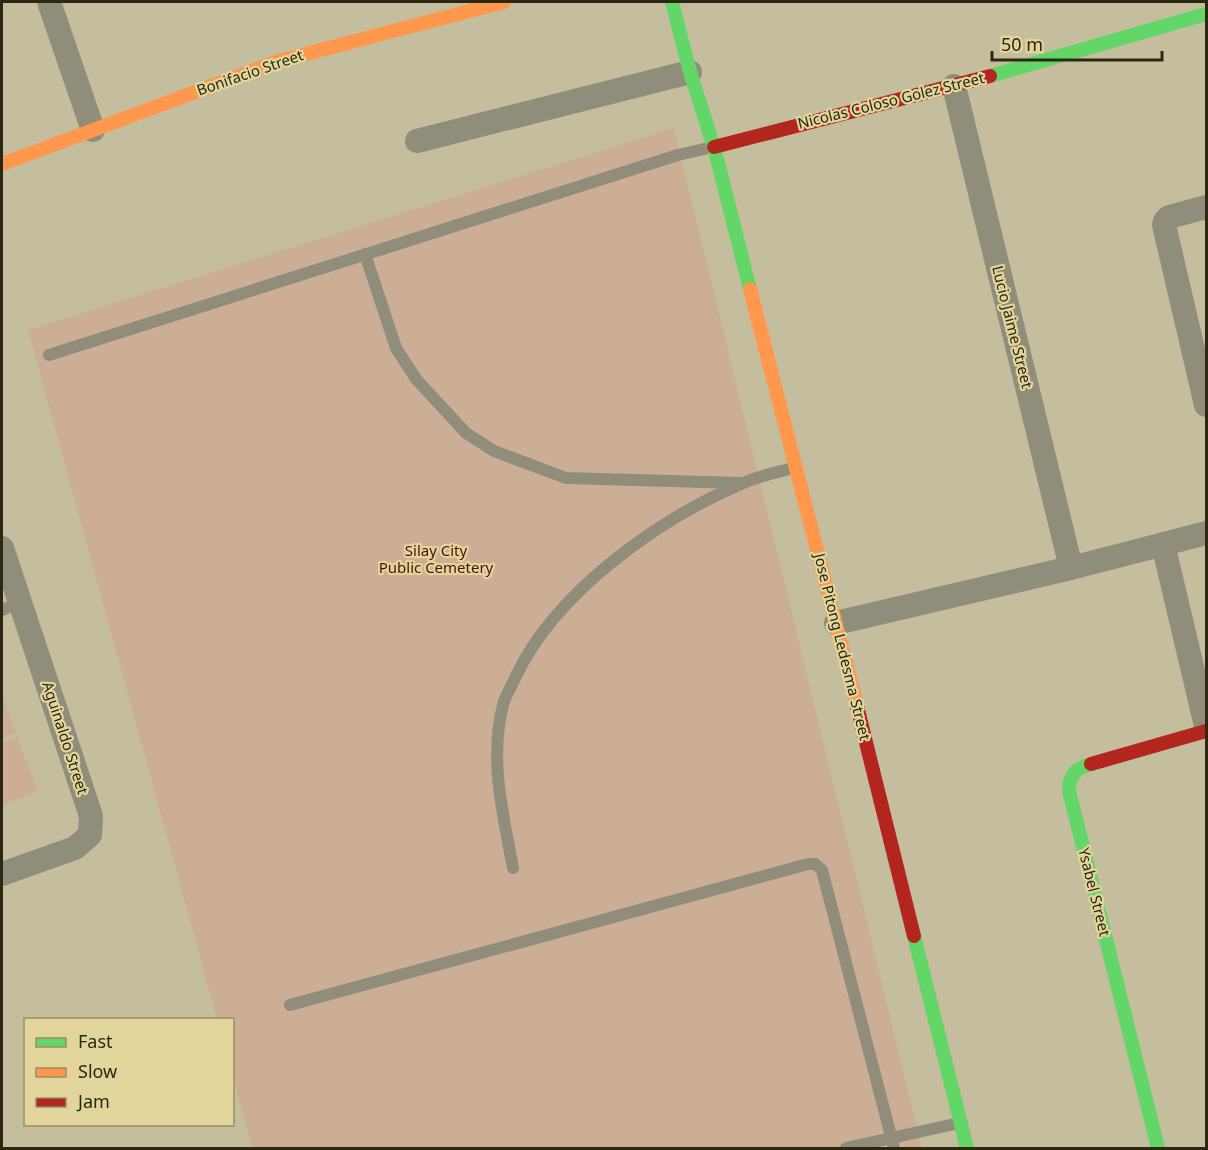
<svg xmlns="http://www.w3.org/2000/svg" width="1208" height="1150" font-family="'Noto Sans',sans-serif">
<rect width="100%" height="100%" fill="#c5be9e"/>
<path fill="#ccad96" d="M 674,128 L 922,1148 L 252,1148 L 233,1076 L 232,1020 L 217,1019 L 28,330 Z
M 2,695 L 16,733 L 2,738 Z
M 17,737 L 38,791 L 2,805 L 2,743 Z"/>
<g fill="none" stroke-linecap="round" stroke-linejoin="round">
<path stroke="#918d7b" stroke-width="12" d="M 365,254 L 396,348 L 416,379 L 466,433 L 494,451 L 566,478 L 740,483
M 49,355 L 678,155 L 713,147
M 2,610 L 20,602
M 513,868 C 503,814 489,760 503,705 C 505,696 512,686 516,676 C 556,592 657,520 741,484 C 757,476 776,473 793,468
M 290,1005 L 808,864 L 815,864 L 822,870 L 894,1148
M 846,1148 L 959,1123"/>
<path stroke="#918d7b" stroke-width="24" d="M 49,2 L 93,130
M 954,86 L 1071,568
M 417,141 L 690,72
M 1206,207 L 1169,217 L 1165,221 L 1164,225 L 1206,405
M 1163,544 L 1206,726
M 2,548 L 91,816 L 90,835 L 75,848 L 2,874
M 836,623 L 1071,568 L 1206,533"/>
<path stroke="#63d668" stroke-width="14" d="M 672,2 L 690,72 L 714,147 L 750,289
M 990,76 L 1206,14
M 1091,764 C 1076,768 1069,775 1069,791 L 1158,1148
M 914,936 L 967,1148"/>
<path stroke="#ff974d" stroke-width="14" d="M 2,164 L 279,61 L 504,2
M 750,289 L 857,706"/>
<path stroke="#b3261e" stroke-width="14" d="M 714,147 L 990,76
M 857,706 L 914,936
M 1091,764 L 1206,731"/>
</g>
<g text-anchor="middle" stroke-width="4.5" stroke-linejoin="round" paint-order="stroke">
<g font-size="15" fill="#2c2711" stroke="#e1d59c">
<text transform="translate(250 73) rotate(-19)" y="5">Bonifacio Street</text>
<text transform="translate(891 101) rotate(-14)" y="5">Nicolas Coloso Golez Street</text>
<text transform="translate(1012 327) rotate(76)" y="5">Lucio Jaime Street</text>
<text transform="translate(842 647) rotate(76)" y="5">Jose Pitong Ledesma Street</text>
<text transform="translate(65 738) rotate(72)" y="5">Aguinaldo Street</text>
<text transform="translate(1094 892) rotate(76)" y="5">Ysabel Street</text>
</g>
<g font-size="15" fill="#531000" stroke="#e1d59c">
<text x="436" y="556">Silay City<tspan x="436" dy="17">Public Cemetery</tspan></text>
</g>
</g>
<rect width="1208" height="1150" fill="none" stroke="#2c2711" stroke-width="6"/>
<rect x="24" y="1018" width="210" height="108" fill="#e1d59c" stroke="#998f64" stroke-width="1.5"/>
<rect x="36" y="1038" width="30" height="9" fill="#63d668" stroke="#998f64" stroke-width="1.5"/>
<text x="78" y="1048" font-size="18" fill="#2c2711">Fast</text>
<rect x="36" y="1068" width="30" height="9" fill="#ff974d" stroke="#998f64" stroke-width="1.5"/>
<text x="78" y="1078" font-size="18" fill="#2c2711">Slow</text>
<rect x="36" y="1098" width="30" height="9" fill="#b3261e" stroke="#998f64" stroke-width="1.5"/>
<text x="78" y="1108" font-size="18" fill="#2c2711">Jam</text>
<path d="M992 51v9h170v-9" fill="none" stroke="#2c2711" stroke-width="3"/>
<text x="1001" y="51" font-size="18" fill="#2c2711" stroke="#e1d59c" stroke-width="4.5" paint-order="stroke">50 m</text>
</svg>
